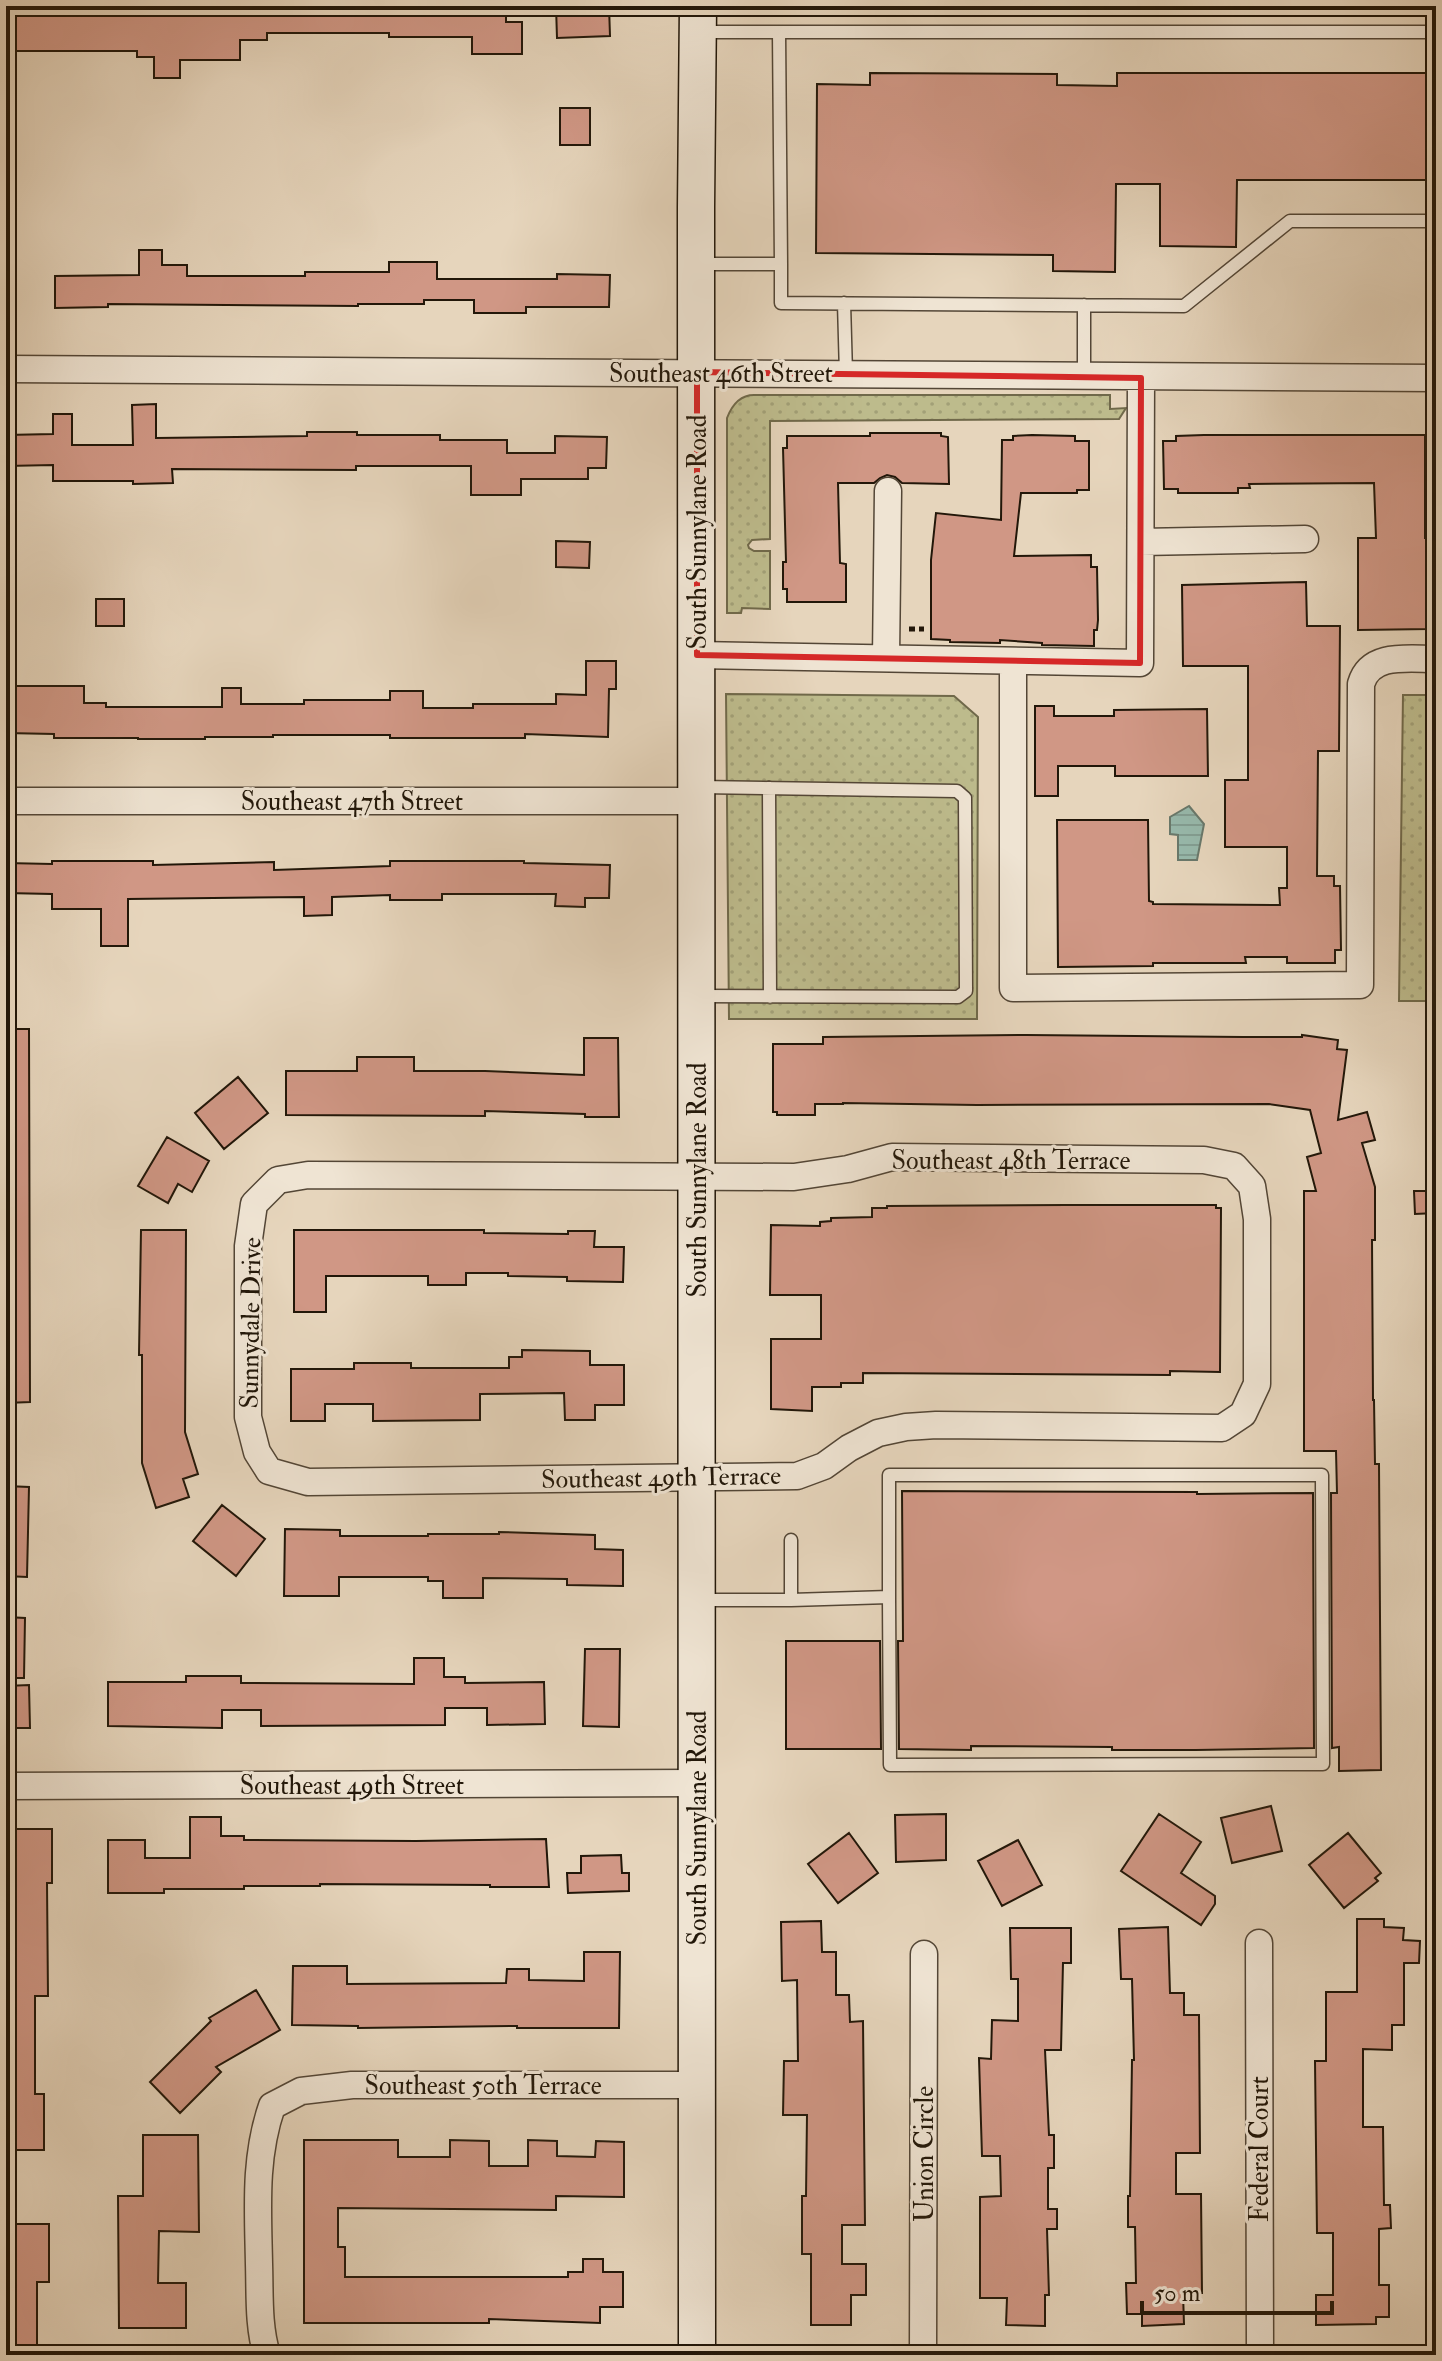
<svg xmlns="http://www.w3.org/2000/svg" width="1442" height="2361" font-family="'IM FELL Double Pica',serif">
<defs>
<pattern id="grass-dots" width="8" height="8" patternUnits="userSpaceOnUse" patternTransform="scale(2)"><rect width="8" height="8" fill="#bdbb8c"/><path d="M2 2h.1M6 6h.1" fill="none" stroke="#a2a077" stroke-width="1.8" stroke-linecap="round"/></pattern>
<pattern id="water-rules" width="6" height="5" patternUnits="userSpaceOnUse" patternTransform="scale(2)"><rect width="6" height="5" fill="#97b9ac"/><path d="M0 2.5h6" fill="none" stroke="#829e93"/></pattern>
</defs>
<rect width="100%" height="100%" fill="#e6d5bc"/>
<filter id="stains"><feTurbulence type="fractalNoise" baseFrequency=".0025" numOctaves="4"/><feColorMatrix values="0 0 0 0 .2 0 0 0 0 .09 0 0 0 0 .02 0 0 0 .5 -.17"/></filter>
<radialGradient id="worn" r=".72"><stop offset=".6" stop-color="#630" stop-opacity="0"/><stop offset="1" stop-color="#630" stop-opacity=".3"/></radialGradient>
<path fill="url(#grass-dots)" stroke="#70694a" stroke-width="2" d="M 754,395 L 1110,395 L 1110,409 L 1126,408 L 1119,419 L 770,421 L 770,539 L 752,540 L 748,545 L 749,548 L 754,551 L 770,551 L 770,609 L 742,608 L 741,613 L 727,613 L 727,418 C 732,405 740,395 754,395 Z
M 726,694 L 954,696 L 978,717 L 977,1019 L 729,1019 Z
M 1403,695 L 1436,695 L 1436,1001 L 1399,1001 Z"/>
<path fill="url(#water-rules)" stroke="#68786b" stroke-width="2" d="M 1189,806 L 1204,824 L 1197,860 L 1178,860 L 1178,835 L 1170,834 L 1170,817 Z"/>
<path fill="#d09785" stroke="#221709" stroke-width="2" d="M 6,6 L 26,6 L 26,8 L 442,6 L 442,10 L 506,10 L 506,22 L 522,22 L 522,54 L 472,54 L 472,37 L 389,37 L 389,33 L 267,33 L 267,40 L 240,40 L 240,60 L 180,60 L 180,78 L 154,78 L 154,57 L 137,57 L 137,51 L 6,51 Z
M 556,6 L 609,6 L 610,36 L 557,38 Z
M 870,73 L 1057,74 L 1057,85 L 1117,86 L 1117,73 L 1436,73 L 1436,180 L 1237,180 L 1236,247 L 1160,246 L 1160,184 L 1116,184 L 1115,272 L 1053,271 L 1053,255 L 816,253 L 817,84 L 870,85 Z
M 560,108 L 590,108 L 590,145 L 560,145 Z
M 139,250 L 162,250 L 162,265 L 187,265 L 187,276 L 305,276 L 305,272 L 389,272 L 389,262 L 437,262 L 437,279 L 557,279 L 557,274 L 610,275 L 609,307 L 526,307 L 526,313 L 474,313 L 474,300 L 424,300 L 424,304 L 358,304 L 358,306 L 108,304 L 108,307 L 55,308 L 55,276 L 139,275 Z
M 156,404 L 156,438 L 307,436 L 307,432 L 357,432 L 357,435 L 440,435 L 440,440 L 507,440 L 507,453 L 555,453 L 555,436 L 607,437 L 606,468 L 588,468 L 588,479 L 521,479 L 521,495 L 471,495 L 471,466 L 356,466 L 356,470 L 172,469 L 173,483 L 133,484 L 133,481 L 53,481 L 53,465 L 6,466 L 6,435 L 53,434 L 53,414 L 72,414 L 72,445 L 133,445 L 132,405 Z
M 870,433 L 941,433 L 941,436 L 948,437 L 949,484 L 902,483 L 895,477 L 887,475 L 880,478 L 874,483 L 838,483 L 840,563 L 846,564 L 846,602 L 787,602 L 787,589 L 783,589 L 783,562 L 786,562 L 783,448 L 787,448 L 787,436 L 870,436 Z
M 1032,435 L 1075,436 L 1075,441 L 1089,441 L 1089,490 L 1077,490 L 1077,493 L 1021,493 L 1014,556 L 1091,555 L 1091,567 L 1097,567 L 1098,620 L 1097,630 L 1094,630 L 1094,646 L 1042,645 L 1042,643 L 1000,640 L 1000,643 L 950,642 L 950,640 L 931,639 L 931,560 L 936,513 L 1001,520 L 1002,440 L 1013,440 L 1013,436 Z
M 1204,435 L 1425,435 L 1425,538 L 1428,538 L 1429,629 L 1358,630 L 1358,538 L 1376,538 L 1374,483 L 1249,484 L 1250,488 L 1238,488 L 1238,493 L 1178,493 L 1178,489 L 1164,489 L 1163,441 L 1176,441 L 1176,436 Z
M 556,541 L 590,542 L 589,568 L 556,567 Z
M 1306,582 L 1307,626 L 1340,626 L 1339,751 L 1318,751 L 1317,876 L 1334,876 L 1334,886 L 1340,886 L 1341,950 L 1335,950 L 1335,963 L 1287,963 L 1287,957 L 1245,957 L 1246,963 L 1153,963 L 1153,966 L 1058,967 L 1057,820 L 1148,820 L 1149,901 L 1153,902 L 1153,904 L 1280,905 L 1279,888 L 1287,888 L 1287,847 L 1225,847 L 1225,780 L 1248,780 L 1248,666 L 1183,666 L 1182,585 Z
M 96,599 L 124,599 L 124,626 L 96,626 Z
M 586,661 L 616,661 L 616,689 L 609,689 L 608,737 L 525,734 L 525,738 L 390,738 L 390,735 L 273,735 L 273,737 L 205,737 L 205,739 L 138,739 L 138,738 L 54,738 L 54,734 L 6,733 L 6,686 L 84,686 L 84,703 L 106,703 L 106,707 L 222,707 L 222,688 L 241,688 L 241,704 L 304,704 L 304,700 L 390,700 L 390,691 L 423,691 L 423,708 L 473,708 L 473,704 L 556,704 L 556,694 L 586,695 Z
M 1035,706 L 1054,706 L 1054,716 L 1114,716 L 1114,710 L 1207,709 L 1208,776 L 1115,776 L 1115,766 L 1058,766 L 1058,796 L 1035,796 Z
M 52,861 L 153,861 L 153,865 L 274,862 L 274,870 L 390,866 L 390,861 L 524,861 L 524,863 L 610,865 L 609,898 L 585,898 L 585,907 L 555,906 L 556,894 L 442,894 L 442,900 L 390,900 L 390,895 L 332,897 L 332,915 L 304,916 L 304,897 L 128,899 L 128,946 L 101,946 L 101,909 L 52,909 L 52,894 L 6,893 L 6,863 L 52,864 Z
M 6,1029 L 29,1029 L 30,1402 L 6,1403 Z
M 1027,1035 L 1243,1037 L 1302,1037 L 1302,1035 L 1338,1040 L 1337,1049 L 1347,1050 L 1338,1120 L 1367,1112 L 1375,1140 L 1362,1143 L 1375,1187 L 1375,1240 L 1372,1240 L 1373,1400 L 1374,1400 L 1375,1464 L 1379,1464 L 1381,1770 L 1339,1771 L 1339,1747 L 1332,1748 L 1331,1493 L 1337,1493 L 1336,1451 L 1304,1451 L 1304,1191 L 1316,1191 L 1307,1157 L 1321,1153 L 1310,1110 L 1269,1104 L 977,1105 L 843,1103 L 843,1104 L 815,1104 L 815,1115 L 777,1115 L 777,1112 L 773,1112 L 773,1044 L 823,1044 L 823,1037 Z
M 584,1038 L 618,1038 L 619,1117 L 585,1117 L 585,1114 L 485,1111 L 485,1116 L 286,1115 L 286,1071 L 357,1071 L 357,1057 L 414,1057 L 414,1071 L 485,1071 L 584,1075 Z
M 238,1077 L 268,1113 L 224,1149 L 195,1113 Z
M 167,1137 L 209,1161 L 192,1192 L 178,1184 L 168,1203 L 138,1186 Z
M 1414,1191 L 1436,1191 L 1436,1213 L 1415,1214 Z
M 1067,1205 L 1216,1205 L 1216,1208 L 1221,1208 L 1220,1372 L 1170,1371 L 1170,1375 L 863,1373 L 863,1383 L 841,1383 L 841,1387 L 812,1387 L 812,1411 L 771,1409 L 771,1339 L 821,1339 L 821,1295 L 770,1295 L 771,1225 L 820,1226 L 820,1222 L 831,1221 L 831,1218 L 872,1217 L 872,1208 L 887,1208 L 887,1206 Z
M 141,1230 L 186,1230 L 185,1432 L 198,1474 L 183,1479 L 189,1497 L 156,1508 L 142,1463 L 142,1355 L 139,1355 Z
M 294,1230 L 484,1230 L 484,1233 L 568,1234 L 568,1231 L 595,1231 L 594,1247 L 624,1247 L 623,1282 L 567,1281 L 567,1277 L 508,1276 L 508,1273 L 466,1273 L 466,1285 L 428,1285 L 428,1276 L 326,1276 L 326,1312 L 294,1312 Z
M 522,1350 L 590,1351 L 590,1365 L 624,1365 L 624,1405 L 595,1405 L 595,1420 L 565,1420 L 564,1393 L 480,1394 L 480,1420 L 373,1421 L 373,1404 L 325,1404 L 325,1421 L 291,1421 L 291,1369 L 354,1369 L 354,1363 L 411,1363 L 411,1368 L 509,1368 L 509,1357 L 522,1357 Z
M 6,1486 L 29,1487 L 27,1577 L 6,1576 Z
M 902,1491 L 1197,1492 L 1197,1494 L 1313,1493 L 1314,1748 L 1196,1750 L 1112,1750 L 1112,1747 L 971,1746 L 971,1750 L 899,1749 L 898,1641 L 903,1641 Z
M 222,1505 L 265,1539 L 236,1576 L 193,1541 Z
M 285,1529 L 340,1530 L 340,1536 L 428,1536 L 428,1534 L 499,1534 L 499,1532 L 595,1535 L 595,1549 L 623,1550 L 623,1586 L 567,1585 L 567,1579 L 483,1578 L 483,1598 L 443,1598 L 443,1581 L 428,1581 L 428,1577 L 339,1577 L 339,1596 L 284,1596 Z
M 6,1617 L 25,1618 L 24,1678 L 6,1678 Z
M 786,1641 L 880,1641 L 881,1749 L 786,1749 Z
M 585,1649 L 620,1649 L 619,1727 L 583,1726 Z
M 414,1658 L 444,1658 L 444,1677 L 465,1677 L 465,1683 L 544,1682 L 545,1724 L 487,1725 L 487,1708 L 445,1708 L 445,1725 L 261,1726 L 261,1710 L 222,1710 L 222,1728 L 108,1726 L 108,1682 L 186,1682 L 186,1676 L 241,1676 L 241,1683 L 414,1684 Z
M 29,1685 L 30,1728 L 6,1728 L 6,1686 Z
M 1271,1806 L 1282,1851 L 1232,1863 L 1221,1818 Z
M 946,1814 L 946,1860 L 896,1862 L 895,1815 Z
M 1159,1814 L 1201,1842 L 1181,1873 L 1215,1896 L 1215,1904 L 1201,1925 L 1121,1871 Z
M 190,1817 L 221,1817 L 221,1836 L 244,1836 L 244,1840 L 416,1841 L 546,1839 L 549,1887 L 490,1887 L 490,1885 L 320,1884 L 320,1886 L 244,1886 L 244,1889 L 164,1889 L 164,1893 L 108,1893 L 108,1840 L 145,1840 L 145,1858 L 190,1858 Z
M 6,1829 L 52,1829 L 52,1883 L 47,1883 L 48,1996 L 35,1996 L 35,2094 L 44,2094 L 44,2150 L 10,2150 L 10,2129 L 6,2129 Z
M 849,1833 L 878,1873 L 838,1903 L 808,1864 Z
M 1348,1833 L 1381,1873 L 1375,1878 L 1378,1881 L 1344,1908 L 1309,1865 Z
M 1018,1840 L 1042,1885 L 1002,1906 L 978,1861 Z
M 621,1855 L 622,1873 L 629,1873 L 629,1891 L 568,1893 L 567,1873 L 581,1873 L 581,1856 Z
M 1357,1919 L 1384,1919 L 1384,1927 L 1404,1928 L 1403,1940 L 1420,1941 L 1419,1963 L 1404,1963 L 1404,2025 L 1392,2025 L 1392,2050 L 1363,2049 L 1363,2127 L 1383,2127 L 1384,2205 L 1390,2205 L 1391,2228 L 1379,2229 L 1379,2285 L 1389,2285 L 1389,2317 L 1376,2317 L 1376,2324 L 1316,2325 L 1316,2295 L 1333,2295 L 1333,2233 L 1317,2233 L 1315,2061 L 1326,2061 L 1326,1992 L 1357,1992 Z
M 821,1921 L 822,1952 L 836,1952 L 836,1995 L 849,1995 L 850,2022 L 863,2021 L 865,2225 L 842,2225 L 842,2264 L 866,2264 L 866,2295 L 851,2295 L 851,2325 L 811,2325 L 811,2254 L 802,2254 L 802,2196 L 806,2196 L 807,2115 L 783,2115 L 784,2061 L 798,2061 L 797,1980 L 782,1981 L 781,1922 Z
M 1168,1927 L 1170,1993 L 1184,1993 L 1184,2015 L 1199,2015 L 1200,2153 L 1176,2153 L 1176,2194 L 1201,2194 L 1202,2293 L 1183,2293 L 1184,2324 L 1142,2326 L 1142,2314 L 1127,2314 L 1126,2283 L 1136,2283 L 1135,2227 L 1128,2227 L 1128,2196 L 1130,2196 L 1132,2060 L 1134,2060 L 1132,1979 L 1121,1979 L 1119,1929 Z
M 1010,1928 L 1071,1928 L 1071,1963 L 1063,1963 L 1061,2050 L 1045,2050 L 1049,2135 L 1054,2135 L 1054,2168 L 1048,2168 L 1048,2209 L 1057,2209 L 1057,2229 L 1047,2229 L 1049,2295 L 1045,2295 L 1045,2326 L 1006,2325 L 1007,2298 L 980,2298 L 980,2197 L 1001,2196 L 1000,2156 L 982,2156 L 979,2058 L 991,2059 L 992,2020 L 1018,2021 L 1018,1979 L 1011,1979 Z
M 584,1952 L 620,1952 L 619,2028 L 517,2028 L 517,2026 L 358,2028 L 358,2026 L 292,2025 L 293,1966 L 347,1966 L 347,1984 L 506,1983 L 507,1969 L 529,1969 L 529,1980 L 584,1981 Z
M 256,1990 L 280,2030 L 216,2067 L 221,2072 L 180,2113 L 150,2082 L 211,2021 L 209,2018 Z
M 143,2135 L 198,2135 L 199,2232 L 159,2231 L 158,2283 L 186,2283 L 186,2328 L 119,2328 L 118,2196 L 143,2196 Z
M 304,2140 L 398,2140 L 398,2157 L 450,2157 L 450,2140 L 489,2141 L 489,2166 L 528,2166 L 528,2140 L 557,2141 L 557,2156 L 595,2157 L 596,2141 L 624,2142 L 624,2197 L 556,2196 L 556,2210 L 338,2208 L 338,2247 L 345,2247 L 345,2277 L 568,2277 L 568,2272 L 583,2272 L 583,2259 L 603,2259 L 603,2272 L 623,2272 L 623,2307 L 600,2307 L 600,2323 L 489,2319 L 489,2323 L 304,2323 Z
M 6,2224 L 49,2224 L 49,2282 L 37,2282 L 37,2348 L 6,2348 Z"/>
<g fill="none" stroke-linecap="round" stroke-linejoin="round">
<g stroke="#534636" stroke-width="15">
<path id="service" d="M 699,32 L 1436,32
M 779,32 L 781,264
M 700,264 L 781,264 L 781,303 L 1184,306 L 1290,221 L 1436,221
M 844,303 L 846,374
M 1084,305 L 1084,377
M 769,788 L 770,997
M 698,996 L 958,997 L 966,991 L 965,798 L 957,791 L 701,787
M 698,1600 L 791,1600 L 791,1540
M 791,1600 L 889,1597 L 889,1475 L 1322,1475 L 1323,1764 L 890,1765 L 889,1597"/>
</g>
<g stroke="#534636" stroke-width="29">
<path id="minor" d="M 6,369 L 1436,378
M 1141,542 L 1305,539
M 697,655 L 1140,663 L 1141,378
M 886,658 L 888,491
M 1013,662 L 1013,988 L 1360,985 L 1361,684 C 1370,652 1409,659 1436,659
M 6,801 L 697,801
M 892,1157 L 1204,1160 L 1234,1166 L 1252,1186 L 1257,1219 L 1257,1384 L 1243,1414 L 1222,1428 L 936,1425 L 906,1427 L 878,1433 L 849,1448 L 824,1466 L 797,1476 L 308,1482 L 269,1471 L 257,1452 L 248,1417 L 248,1246 L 254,1204 L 278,1180 L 308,1175 L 794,1177 L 848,1169 Z
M 6,1786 L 697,1783
M 1259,1943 L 1260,2355
M 267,2355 C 258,2326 260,2294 259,2264 C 258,2209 254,2158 272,2106 L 301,2091 L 352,2085 L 697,2085
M 923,2355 L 924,1954"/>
</g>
<g stroke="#221709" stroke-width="39">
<path id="secondary" d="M 697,2355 L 696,207 L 698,6"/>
</g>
<path stroke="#221709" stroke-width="5" stroke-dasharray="6 4" stroke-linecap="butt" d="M 909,629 L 924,629"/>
<use href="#service" stroke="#efe4d3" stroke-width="12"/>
<use href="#minor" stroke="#efe4d3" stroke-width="26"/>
<use href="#secondary" stroke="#efe4d3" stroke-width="36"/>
</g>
<path fill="none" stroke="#d62828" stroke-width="6" stroke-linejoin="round" d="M 697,372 L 1141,378 L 1140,663 L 697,655 Z"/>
<g text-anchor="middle" stroke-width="6" stroke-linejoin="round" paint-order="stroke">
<g font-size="26" fill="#221709" stroke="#efe4d3">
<text x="721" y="382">Southeast 46th Street</text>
<text transform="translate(697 532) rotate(-90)" y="9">South Sunnylane Road</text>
<text x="352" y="810">Southeast 47th Street</text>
<text x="1011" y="1169">Southeast 48th Terrace</text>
<text transform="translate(697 1180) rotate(-90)" y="9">South Sunnylane Road</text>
<text transform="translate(250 1323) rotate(-89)" y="9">Sunnydale Drive</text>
<text transform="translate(661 1477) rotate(-1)" y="9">Southeast 49th Terrace</text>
<text x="352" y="1794">Southeast 49th Street</text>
<text transform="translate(697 1828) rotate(-90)" y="9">South Sunnylane Road</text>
<text x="483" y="2094">Southeast 50th Terrace</text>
<text transform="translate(1259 2149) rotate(-90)" y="9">Federal Court</text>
<text transform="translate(924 2154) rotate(-90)" y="9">Union Circle</text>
</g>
</g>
<rect width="1442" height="2361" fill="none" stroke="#e6d5bc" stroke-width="32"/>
<rect x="8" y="8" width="1426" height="2345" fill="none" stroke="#221709" stroke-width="4"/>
<rect x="16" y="16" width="1410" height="2329" fill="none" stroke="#221709" stroke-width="2"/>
<path d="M1142 2301v12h190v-12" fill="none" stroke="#221709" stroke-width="4"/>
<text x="1154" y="2301" font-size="24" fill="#221709" stroke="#efe4d3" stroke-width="6" paint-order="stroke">50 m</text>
<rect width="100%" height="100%" filter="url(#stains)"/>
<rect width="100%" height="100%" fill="url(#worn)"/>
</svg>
